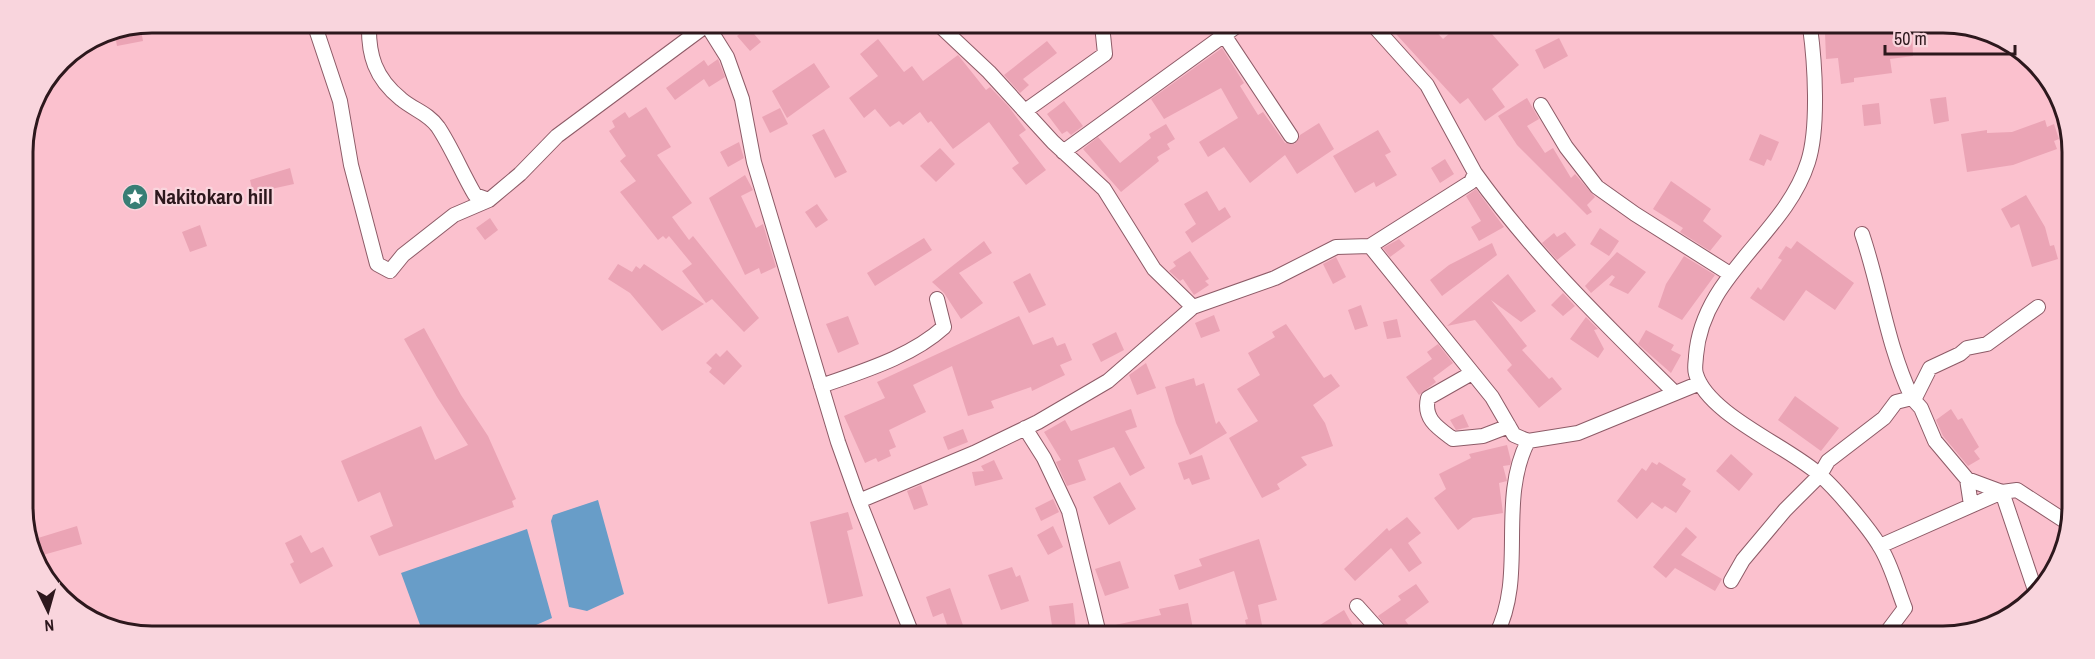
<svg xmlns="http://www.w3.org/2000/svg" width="2095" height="659" font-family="'Archivo Narrow',sans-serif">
<rect width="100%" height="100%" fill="#fbc1ce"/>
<path fill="#689dc8" d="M 598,500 L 624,594 L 587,611 L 569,607 L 551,521 L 553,515 Z
M 527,529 L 552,618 L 518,633 L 423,633 L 401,573 Z"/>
<path fill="#eba4b5" d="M 140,25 L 143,41 L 117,46 L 114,30 Z
M 1403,26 L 1431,26 L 1443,39 L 1458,26 L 1485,26 L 1519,65 L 1492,89 L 1505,107 L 1485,121 L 1468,98 L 1460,104 L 1396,34 Z
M 748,27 L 761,42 L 750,51 L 737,36 Z
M 1832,27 L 1912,29 L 1913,56 L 1890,59 L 1892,73 L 1854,78 L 1854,82 L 1841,84 L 1838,58 L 1826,59 L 1825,32 L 1832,31 Z
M 1559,38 L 1568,56 L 1544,69 L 1535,50 Z
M 878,39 L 904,72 L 912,66 L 923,81 L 958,55 L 986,90 L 990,87 L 1009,107 L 1026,130 L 1019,135 L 1046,170 L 1026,185 L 1012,168 L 1019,163 L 989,122 L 953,149 L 931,121 L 928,123 L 920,112 L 903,125 L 899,121 L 890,127 L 875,109 L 864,118 L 849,98 L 878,76 L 860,54 Z
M 1047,41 L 1057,53 L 1023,79 L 1029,85 L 1020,93 L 1004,75 Z
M 1222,48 L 1244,83 L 1240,86 L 1258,115 L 1263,112 L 1285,143 L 1295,144 L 1300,135 L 1319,123 L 1334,149 L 1297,174 L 1285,155 L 1250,183 L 1224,147 L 1208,157 L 1199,142 L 1238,118 L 1221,88 L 1164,119 L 1151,99 Z
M 718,59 L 725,77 L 709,87 L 704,79 L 675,100 L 666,88 L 704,60 L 708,66 Z
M 814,63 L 830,87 L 787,118 L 772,91 Z
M 1946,97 L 1949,121 L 1934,124 L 1930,99 Z
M 1527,98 L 1539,119 L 1527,126 L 1545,153 L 1553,148 L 1571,178 L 1575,174 L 1595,197 L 1587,205 L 1592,212 L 1587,215 L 1517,145 L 1498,116 Z
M 1064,101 L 1083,126 L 1071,135 L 1067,131 L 1062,134 L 1047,114 Z
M 1879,103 L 1881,124 L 1864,126 L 1862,105 Z
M 646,107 L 671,147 L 657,155 L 692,203 L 672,217 L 689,240 L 693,236 L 759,318 L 744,332 L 712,299 L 706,303 L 682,271 L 692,264 L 669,236 L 666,239 L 663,236 L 658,240 L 620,192 L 636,181 L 620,161 L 626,156 L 609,131 L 615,127 L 612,121 L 625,112 L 629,118 Z
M 780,108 L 788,124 L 770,133 L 762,117 Z
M 2045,120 L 2047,127 L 2054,124 L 2059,139 L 2054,141 L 2057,149 L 2013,165 L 1967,172 L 1961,134 L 1987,130 L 1987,133 L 2012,132 Z
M 1166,124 L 1175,139 L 1167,144 L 1170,149 L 1157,157 L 1159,161 L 1121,192 L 1083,149 L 1098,137 L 1120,163 L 1151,138 L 1149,134 Z
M 824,129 L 847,172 L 835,178 L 812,135 Z
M 1378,130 L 1391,152 L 1385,155 L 1397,175 L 1376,187 L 1374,182 L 1355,193 L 1333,156 Z
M 1760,134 L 1779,142 L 1771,161 L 1767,159 L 1764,166 L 1749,160 Z
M 739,142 L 744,158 L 728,167 L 720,152 Z
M 940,148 L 955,164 L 936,182 L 920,166 Z
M 1445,159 L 1454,174 L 1440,183 L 1431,168 Z
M 290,168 L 294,184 L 253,193 L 250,180 Z
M 745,175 L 753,190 L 741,196 L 756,228 L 763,224 L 776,267 L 761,274 L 759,268 L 745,275 L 709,198 Z
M 1671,181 L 1711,209 L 1703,221 L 1722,236 L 1710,251 L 1680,232 L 1683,228 L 1653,209 Z
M 1476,189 L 1504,227 L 1479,241 L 1471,227 L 1481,221 L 1466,196 Z
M 1207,191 L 1219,211 L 1225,207 L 1231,217 L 1192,243 L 1185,232 L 1196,224 L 1184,204 Z
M 2026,195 L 2045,227 L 2050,246 L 2054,245 L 2058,259 L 2032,267 L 2019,224 L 2011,228 L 2001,209 Z
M 817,204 L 828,220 L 816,228 L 805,212 Z
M 490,218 L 498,230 L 485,240 L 476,228 Z
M 200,225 L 207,246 L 190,252 L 182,232 Z
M 1600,228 L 1619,241 L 1609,256 L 1590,244 Z
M 1565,232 L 1576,245 L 1557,260 L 1542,243 L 1554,233 L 1557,237 Z
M 924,238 L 932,250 L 875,286 L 867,273 Z
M 1399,239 L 1405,246 L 1390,257 L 1383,248 Z
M 984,241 L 992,253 L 959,273 L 983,303 L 961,319 L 944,293 L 932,282 Z
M 1797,241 L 1854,283 L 1835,310 L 1806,290 L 1784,321 L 1750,298 L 1758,287 L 1761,290 L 1782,260 L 1778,258 L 1786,246 L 1791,249 Z
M 1492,243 L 1497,255 L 1442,296 L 1430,280 L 1449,265 Z
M 1190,251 L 1209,279 L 1205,281 L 1209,285 L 1194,295 L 1183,279 L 1180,281 L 1169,271 L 1176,266 L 1173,262 Z
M 1617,252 L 1646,272 L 1628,294 L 1609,285 L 1615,277 L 1612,275 L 1591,293 L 1585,286 Z
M 1684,256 L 1715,275 L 1682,320 L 1658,307 L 1666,284 Z
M 1336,257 L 1346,277 L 1333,284 L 1323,264 Z
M 618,264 L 632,272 L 636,266 L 640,269 L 644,264 L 704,304 L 662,331 L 630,293 L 608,279 Z
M 1030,273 L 1046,305 L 1029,313 L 1013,282 Z
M 1508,274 L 1536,311 L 1521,322 L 1491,300 L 1527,346 L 1522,350 L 1549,379 L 1552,377 L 1562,389 L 1539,408 L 1507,370 L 1512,365 L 1475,320 L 1447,326 Z
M 1563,293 L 1575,306 L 1563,316 L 1551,305 Z
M 1361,305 L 1368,326 L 1355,330 L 1348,310 Z
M 1214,315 L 1220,331 L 1201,338 L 1195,323 Z
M 848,316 L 859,344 L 838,353 L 826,324 Z
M 1019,316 L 1033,345 L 1053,337 L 1057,346 L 1065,343 L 1072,360 L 1060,365 L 1065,375 L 1032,391 L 1031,387 L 991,401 L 994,408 L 968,416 L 952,366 L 913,385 L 926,412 L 889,430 L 896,447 L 889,450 L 891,456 L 878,462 L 876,458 L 865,463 L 844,416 L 885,398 L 877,382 Z
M 1586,317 L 1598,329 L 1594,330 L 1604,349 L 1598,358 L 1570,339 Z
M 1397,319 L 1401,337 L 1387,339 L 1383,322 Z
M 1286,324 L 1324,378 L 1331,374 L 1340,386 L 1313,405 L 1325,423 L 1333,446 L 1301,457 L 1307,465 L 1277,484 L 1280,489 L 1262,498 L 1229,438 L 1258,421 L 1237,389 L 1260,375 L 1248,353 L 1275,337 L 1272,332 Z
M 424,328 L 461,395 L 488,436 L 516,499 L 512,501 L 514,507 L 379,556 L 370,536 L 393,526 L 380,492 L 358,502 L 341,461 L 421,426 L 435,460 L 468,445 L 437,397 L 404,339 Z
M 1646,330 L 1674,345 L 1671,350 L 1681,355 L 1671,373 L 1638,344 Z
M 1116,332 L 1124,350 L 1101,362 L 1092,344 Z
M 1438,344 L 1453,363 L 1433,378 L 1436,382 L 1419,395 L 1406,377 L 1432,359 L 1427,352 Z
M 727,350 L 742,366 L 724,385 L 709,372 L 712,368 L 706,363 L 716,353 L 720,357 Z
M 1146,363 L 1156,388 L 1137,395 L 1129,375 Z
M 1194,378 L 1196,386 L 1204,383 L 1216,424 L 1219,421 L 1227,433 L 1190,455 L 1176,423 L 1165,387 Z
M 1795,396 L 1839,428 L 1821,451 L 1778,420 Z
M 1131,409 L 1137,427 L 1125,431 L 1145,468 L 1130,476 L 1114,447 L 1078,460 L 1086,480 L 1067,486 L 1056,462 L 1061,460 L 1044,432 L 1065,420 L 1071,431 Z
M 1951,409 L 1958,420 L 1962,418 L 1979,447 L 1974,451 L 1980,459 L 1968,466 L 1943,436 L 1936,420 Z
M 1463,414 L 1469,427 L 1456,430 L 1450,420 Z
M 963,429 L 968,442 L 948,450 L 943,437 Z
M 1507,445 L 1511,461 L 1510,465 L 1503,466 L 1507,481 L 1499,483 L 1503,513 L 1473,518 L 1458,530 L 1434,498 L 1446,489 L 1439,474 L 1471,458 L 1469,454 Z
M 1731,454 L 1753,474 L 1739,491 L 1716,471 Z
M 1202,455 L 1210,479 L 1192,485 L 1189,478 L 1184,480 L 1178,463 Z
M 994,460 L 1003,479 L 975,486 L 972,472 L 984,471 L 981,466 Z
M 1652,462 L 1657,465 L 1659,462 L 1686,479 L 1682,485 L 1691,491 L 1676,513 L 1665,506 L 1662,509 L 1652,502 L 1637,519 L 1617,501 L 1642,468 L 1646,471 Z
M 1120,482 L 1136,509 L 1109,525 L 1093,497 Z
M 921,485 L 928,505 L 914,510 L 907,491 Z
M 1053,499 L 1059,512 L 1041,521 L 1035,508 Z
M 848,512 L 853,529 L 847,531 L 863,596 L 828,604 L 810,522 Z
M 1407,517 L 1421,533 L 1408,543 L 1422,563 L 1409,572 L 1391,548 L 1355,581 L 1344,569 L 1387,528 L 1389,531 Z
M 77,526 L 82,544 L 43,555 L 38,538 Z
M 1053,526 L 1063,547 L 1048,555 L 1037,535 Z
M 1686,527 L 1697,537 L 1681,555 L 1722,579 L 1715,591 L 1675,568 L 1666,578 L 1653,567 Z
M 301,535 L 311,553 L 323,547 L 333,566 L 300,584 L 290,564 L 294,562 L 285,543 Z
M 1259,539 L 1277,600 L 1258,605 L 1264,635 L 1248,635 L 1245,620 L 1248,619 L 1234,571 L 1179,590 L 1174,575 L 1202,566 L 1199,559 Z
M 1120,561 L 1129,588 L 1105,596 L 1095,569 Z
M 1012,567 L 1016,577 L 1020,575 L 1029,601 L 1001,610 L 988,575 Z
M 1416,584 L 1429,602 L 1405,620 L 1410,627 L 1399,635 L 1392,635 L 1378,616 L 1401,600 L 1398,596 Z
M 950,588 L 966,634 L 950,634 L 943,613 L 933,617 L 926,597 Z
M 1073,603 L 1076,629 L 1053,632 L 1049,606 Z
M 1188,603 L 1194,634 L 1108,634 L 1106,627 L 1161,615 L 1159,609 Z
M 1344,610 L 1357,633 L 1364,627 L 1371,635 L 1304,635 Z"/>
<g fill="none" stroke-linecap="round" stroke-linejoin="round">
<g stroke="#8d5b67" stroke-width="16">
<path id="street" d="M 314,23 L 340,101 L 351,165 L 377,264 L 390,271 L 403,255 L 454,215 L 489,200 L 520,174 L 557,136 L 708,24
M 369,23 C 368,55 375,78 401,99 C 414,110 428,113 438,127 C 452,148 462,173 475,195 L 489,200
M 938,24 L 989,72 L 1053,142 L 1104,189 L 1154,269 L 1193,307
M 707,25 L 727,57 L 742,99 L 754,162 L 838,442 L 859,501 L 912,634
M 1810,27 C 1815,63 1819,128 1808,162 C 1785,235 1702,275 1696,356 C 1696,361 1694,368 1696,374 C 1708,415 1790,447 1821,476 C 1836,489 1869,528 1879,545 C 1891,563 1897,588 1905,608 L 1884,636
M 1224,35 L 1291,136
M 1541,105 L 1566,147 L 1597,187 L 1635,214 L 1730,274
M 1025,111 L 1105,54 L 1102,25
M 1063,152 L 1238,25
M 1475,173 C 1533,254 1604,323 1675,393
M 1862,234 C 1881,290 1886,342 1912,398
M 1370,246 L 1492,397 L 1514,435 L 1528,441 L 1578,433 L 1700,383
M 1472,373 L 1428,398 C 1423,419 1438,428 1453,439 L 1483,436 L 1509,426
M 821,386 C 863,371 911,357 944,327 L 937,299
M 1914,400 L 1930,368 L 1960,354 L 1967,348 L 1987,344 L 2038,307
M 1025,428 L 1044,458 L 1069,511 L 1099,634
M 2002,492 L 2035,590
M 859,501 L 974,453 L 1038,422 L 1108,381 L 1193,307 L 1275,278 L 1336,247 L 1370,246 L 1471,182 L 1475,173 L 1427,85 L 1374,26
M 1971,505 L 1967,479 L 2002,492
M 1880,546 L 2002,492 L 2017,490 L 2068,523
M 1731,581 L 1743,560 L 1785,510 L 1820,475 L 1828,461 L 1884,418 L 1896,402 L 1912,398 L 1921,408 L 1935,441 L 1967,479
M 1357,606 L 1383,635
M 1496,635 C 1527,575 1497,502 1528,441"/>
</g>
<use href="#street" stroke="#fff" stroke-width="14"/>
</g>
<defs>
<g id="sight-disc" transform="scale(1.35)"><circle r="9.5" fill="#387e75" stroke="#f9d5dd"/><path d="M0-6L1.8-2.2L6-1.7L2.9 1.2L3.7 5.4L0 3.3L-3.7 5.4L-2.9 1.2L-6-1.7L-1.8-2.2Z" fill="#fff"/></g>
</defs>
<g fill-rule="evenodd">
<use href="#sight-disc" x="135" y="197"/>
</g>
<g text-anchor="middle" stroke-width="4.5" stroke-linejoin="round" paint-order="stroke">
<g font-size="21" font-weight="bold" fill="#2d181d" stroke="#f9d5dd" text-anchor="start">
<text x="154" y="204">Nakitokaro hill</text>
</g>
</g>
<path d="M0 0H2095V659H0ZM152 33H1943A119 119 0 0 1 2062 152V507A119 119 0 0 1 1943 626H152A119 119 0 0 1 33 507V152A119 119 0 0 1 152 33Z" fill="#f9d5dd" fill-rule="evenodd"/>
<path fill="none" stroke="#2d181d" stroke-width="3" d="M152 33H1943A119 119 0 0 1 2062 152V507A119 119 0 0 1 1943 626H152A119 119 0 0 1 33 507V152A119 119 0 0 1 152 33Z"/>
<g transform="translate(48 611) rotate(175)" stroke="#f9d5dd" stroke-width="4.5" paint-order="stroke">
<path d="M0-4.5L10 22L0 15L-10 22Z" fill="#2d181d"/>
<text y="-9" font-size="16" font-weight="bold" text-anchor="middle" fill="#2d181d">N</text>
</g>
<path d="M1885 45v9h130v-9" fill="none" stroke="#2d181d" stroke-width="3"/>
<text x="1894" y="45" font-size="18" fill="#2d181d" stroke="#f9d5dd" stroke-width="4.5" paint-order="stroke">50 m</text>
</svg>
